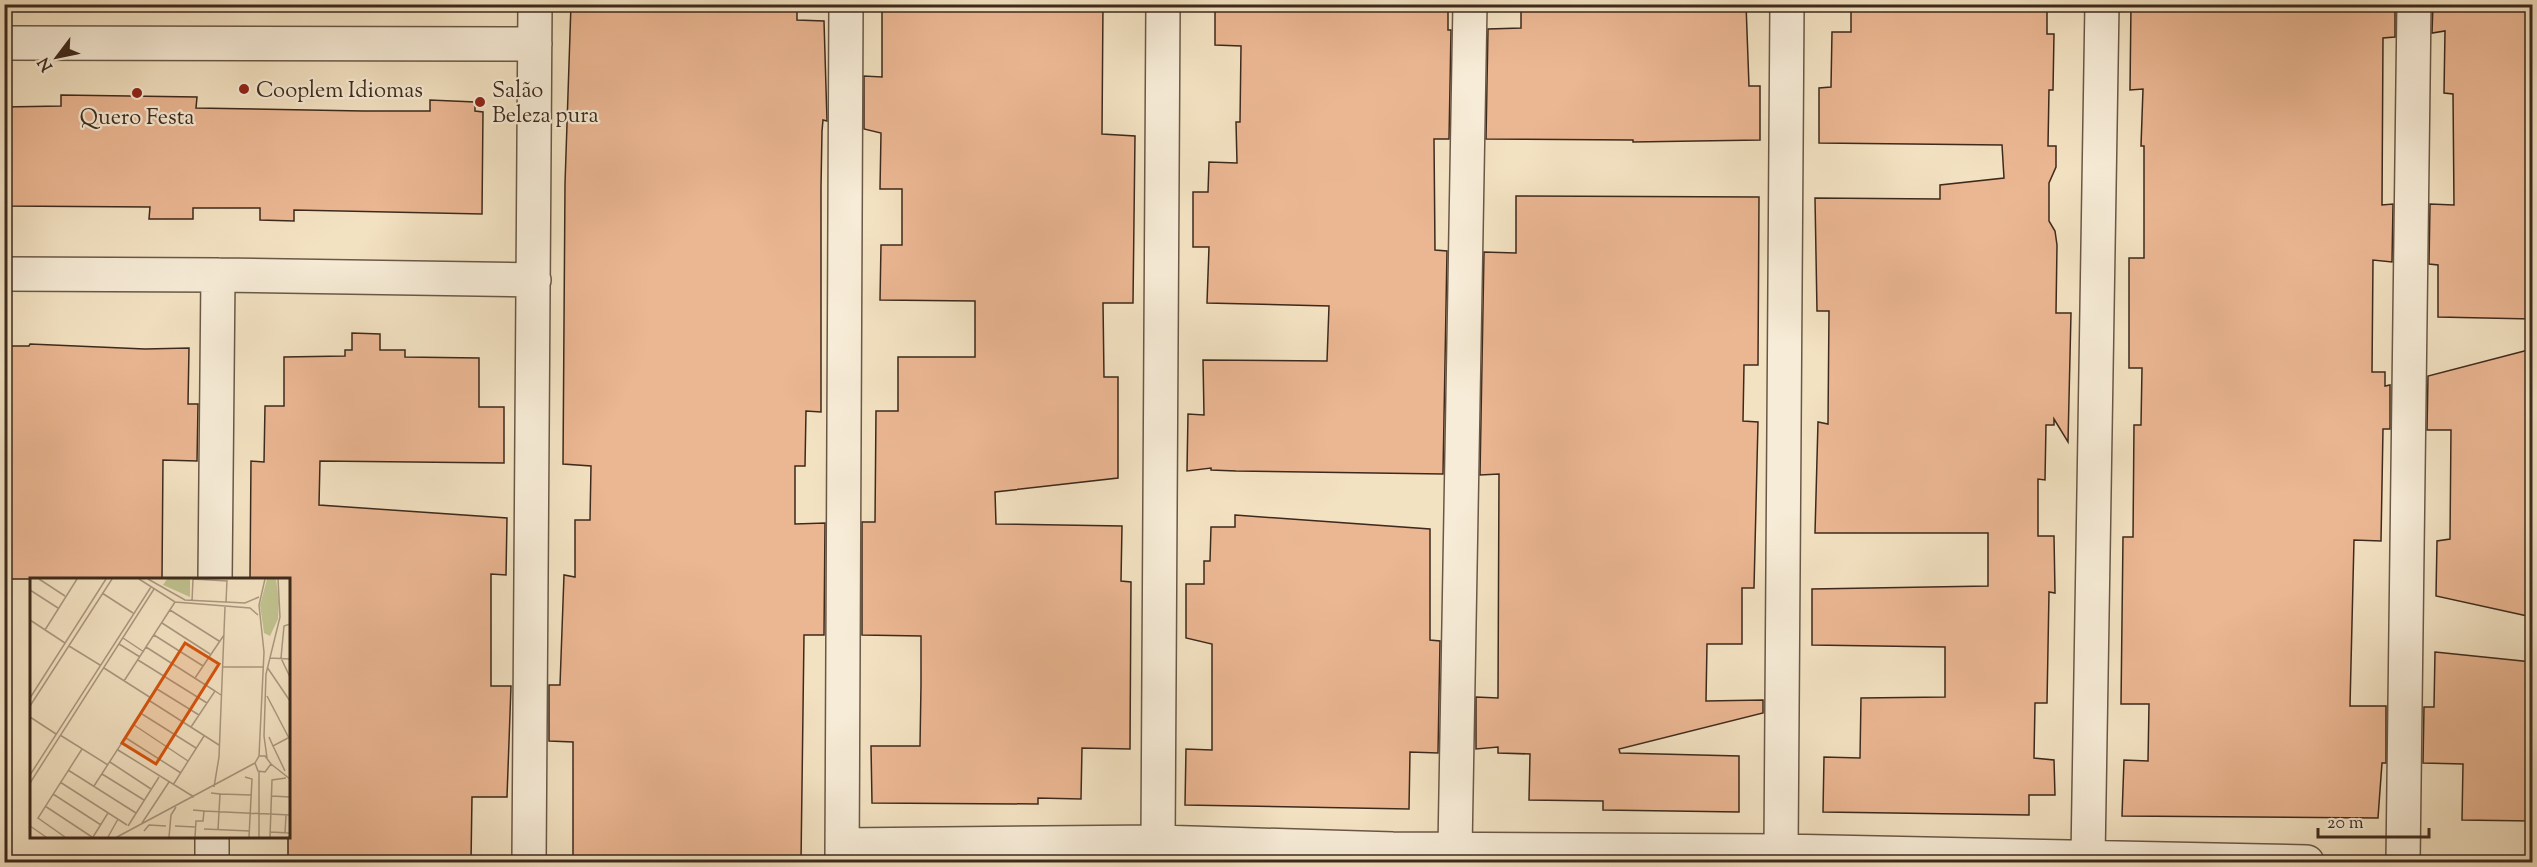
<svg xmlns="http://www.w3.org/2000/svg" width="2537" height="867" font-family="'Sorts Mill Goudy',serif">
<rect width="100%" height="100%" fill="#f3e2c2"/>
<filter id="stains"><feTurbulence type="fractalNoise" baseFrequency=".00333" numOctaves="4"/><feColorMatrix values="0 0 0 0 .2 0 0 0 0 .09 0 0 0 0 .02 0 0 0 .5 -.17"/></filter>
<radialGradient id="worn" r=".72"><stop offset=".6" stop-color="#630" stop-opacity="0"/><stop offset="1" stop-color="#630" stop-opacity=".3"/></radialGradient>
<path fill="#ebb793" stroke="#3d2a1c" stroke-width="1.5" d="M 571,4 L 797,4 L 797,20 L 824,21 L 827,121 L 823,120 L 822,131 L 821,187 L 821,412 L 806,411 L 805,466 L 795,466 L 795,524 L 825,523 L 824,635 L 804,635 L 801,862 L 573,862 L 573,742 L 549,741 L 549,685 L 560,685 L 564,575 L 575,577 L 575,520 L 590,520 L 591,466 L 563,464 L 565,184 Z
M 882,4 L 1103,4 L 1102,134 L 1135,136 L 1133,303 L 1103,303 L 1104,377 L 1118,377 L 1118,478 L 995,492 L 996,524 L 1122,526 L 1121,581 L 1131,582 L 1130,749 L 1082,748 L 1081,799 L 1038,798 L 1038,804 L 872,803 L 871,746 L 920,746 L 921,685 L 921,636 L 862,635 L 862,522 L 875,522 L 876,411 L 898,411 L 898,357 L 975,357 L 975,301 L 880,300 L 881,245 L 902,245 L 902,189 L 880,189 L 881,133 L 864,129 L 864,76 L 882,77 Z
M 1215,4 L 1448,4 L 1448,30 L 1451,30 L 1449,139 L 1434,139 L 1435,250 L 1447,251 L 1443,474 L 1236,471 L 1211,470 L 1211,468 L 1187,471 L 1188,414 L 1204,415 L 1203,360 L 1327,361 L 1329,306 L 1207,303 L 1209,247 L 1193,247 L 1193,192 L 1208,192 L 1209,162 L 1237,163 L 1236,122 L 1240,122 L 1241,46 L 1215,45 Z
M 1521,4 L 1746,4 L 1749,86 L 1760,86 L 1760,140 L 1633,142 L 1633,140 L 1486,139 L 1488,29 L 1521,28 Z
M 1851,4 L 2047,4 L 2047,34 L 2054,34 L 2053,90 L 2049,90 L 2048,146 L 2056,146 L 2056,167 L 2049,183 L 2049,221 L 2055,231 L 2057,245 L 2056,313 L 2071,313 L 2068,442 L 2054,419 L 2054,425 L 2046,425 L 2045,480 L 2038,479 L 2038,536 L 2054,536 L 2055,593 L 2049,592 L 2047,703 L 2035,703 L 2034,758 L 2054,760 L 2055,795 L 2029,795 L 2029,815 L 1823,812 L 1824,757 L 1860,758 L 1861,698 L 1945,697 L 1945,647 L 1812,645 L 1812,589 L 1988,586 L 1988,533 L 1815,533 L 1818,422 L 1828,424 L 1829,311 L 1817,311 L 1815,198 L 1940,199 L 1940,185 L 2004,178 L 2002,145 L 1819,143 L 1819,88 L 1831,87 L 1832,32 L 1851,32 Z
M 2131,4 L 2395,4 L 2395,37 L 2383,38 L 2382,205 L 2393,204 L 2392,262 L 2373,260 L 2372,372 L 2385,372 L 2385,386 L 2390,385 L 2390,429 L 2383,429 L 2381,541 L 2354,540 L 2350,706 L 2386,706 L 2386,763 L 2382,763 L 2378,818 L 2122,816 L 2124,760 L 2148,761 L 2149,704 L 2121,704 L 2123,537 L 2133,537 L 2134,425 L 2141,425 L 2142,368 L 2129,368 L 2129,258 L 2144,258 L 2144,146 L 2141,146 L 2143,89 L 2130,90 Z
M 2433,4 L 2532,4 L 2532,319 L 2438,317 L 2438,265 L 2429,264 L 2430,204 L 2454,205 L 2453,94 L 2444,93 L 2445,31 L 2432,33 Z
M 61,95 L 197,97 L 196,108 L 363,111 L 430,111 L 430,100 L 475,102 L 475,111 L 483,112 L 482,214 L 294,210 L 294,221 L 260,220 L 260,208 L 193,208 L 193,219 L 149,219 L 150,207 L 4,206 L 4,107 L 61,106 Z
M 1516,196 L 1759,197 L 1758,365 L 1744,365 L 1743,421 L 1758,422 L 1754,588 L 1742,588 L 1742,644 L 1707,644 L 1706,701 L 1763,700 L 1763,713 L 1619,749 L 1620,753 L 1739,756 L 1739,812 L 1603,810 L 1603,801 L 1529,800 L 1530,754 L 1498,753 L 1498,747 L 1476,749 L 1476,697 L 1498,698 L 1499,474 L 1480,475 L 1484,252 L 1516,253 Z
M 352,333 L 380,334 L 380,350 L 405,350 L 405,357 L 479,358 L 479,407 L 504,407 L 504,463 L 320,461 L 319,505 L 507,518 L 506,575 L 491,574 L 491,686 L 511,686 L 507,797 L 472,797 L 471,862 L 288,862 L 288,579 L 250,579 L 251,461 L 264,462 L 265,406 L 284,406 L 284,357 L 345,356 L 345,350 L 352,350 Z
M 30,344 L 145,349 L 189,348 L 188,404 L 198,404 L 197,461 L 163,460 L 162,579 L 4,579 L 4,346 L 29,346 Z
M 2532,349 L 2532,617 L 2436,596 L 2437,541 L 2450,539 L 2451,430 L 2427,430 L 2428,376 Z
M 1235,515 L 1430,529 L 1430,640 L 1440,641 L 1438,753 L 1410,752 L 1409,809 L 1185,805 L 1186,749 L 1212,750 L 1212,644 L 1186,638 L 1186,584 L 1204,584 L 1204,561 L 1210,561 L 1211,527 L 1235,527 Z
M 2435,652 L 2532,662 L 2532,821 L 2462,820 L 2463,764 L 2423,763 L 2424,707 L 2434,707 Z"/>
<g fill="none" stroke-linecap="round" stroke-linejoin="round">
<g stroke="#6a5846" stroke-width="36">
<path id="minor" d="M 4,43 L 535,44
M 4,274 L 218,275 L 534,280
M 215,579 L 218,275
M 1158,842 L 1163,4
M 842,845 L 1158,842 L 1393,849 L 1781,851 L 2307,862
M 1455,849 L 1470,4
M 1781,851 L 1787,4
M 2088,858 L 2102,4
M 212,862 L 212,836
M 529,862 L 535,4
M 842,862 L 846,4
M 2403,862 L 2414,4"/>
</g>
<use href="#minor" stroke="#f7ecd7" stroke-width="33"/>
</g>
<g fill="#8f2418" stroke="#f7ecd7" stroke-width="2">
<circle cx="244" cy="89" r="6"/>
<circle cx="137" cy="93" r="6"/>
<circle cx="480" cy="102" r="6"/>
</g>
<g text-anchor="middle" stroke-width="4.5" stroke-linejoin="round" paint-order="stroke">
<g font-size="22" fill="#3d2a1c" stroke="#f7ecd7" text-anchor="start">
<text x="256" y="97">Cooplem Idiomas</text>
<text x="492" y="97">Salão<tspan x="492" dy="25">Beleza pura</tspan></text>
<text x="137" y="124" text-anchor="middle">Quero Festa</text>
</g>
</g>
<g transform="translate(30 578)">
<rect width="260" height="260" fill="#f3e2c2"/>
<path d="M 137,1 L 160,1 L 160,19 L 133,7 ZM 237,1 L 246,1 L 249,23 L 248,41 L 240,58 L 234,55 L 230,27 Z" fill="#c0c28f"/>
<path fill="none" stroke="#aa9880" stroke-width="1.5" d="M 9,1 L 35,18M 109,1 L 145,24 L 220,30 L 228,37M 118,1 L 155,22 L 215,25 L 229,19M 163,1 L 197,3M 0,12 L 28,30M 72,15 L 103,35M 162,23 L 163,1M 196,24 L 197,2M 140,32 L 189,63M 0,42 L 35,65M 132,45 L 180,76M 260,46 L 254,48 L 251,80 L 260,99M 15,52 L 47,1M 124,57 L 173,88M 93,60 L 114,74M 89,66 L 110,79M 39,68 L 70,87M 116,69 L 185,113M 240,80 L 260,81M 108,82 L 177,125M 193,89 L 233,89M 237,89 L 260,123M 74,90 L 121,120M 165,100 L 194,57M 94,103 L 145,24M 127,111 L 169,137M 237,118 L 260,162M 0,120 L 76,1M 120,123 L 189,167M 0,128 L 82,1M 112,136 L 166,170M 0,139 L 26,156M 104,147 L 158,183M 161,149 L 185,113 L 191,117M 30,157 L 78,187M 239,159 L 243,168 L 258,160M 96,160 L 151,195M 243,168 L 255,193M 88,172 L 164,219M 229,178 L 235,178 L 241,186 L 235,194 L 228,193 L 225,185 L 229,178 L 234,74 L 229,27 L 235,1M 237,180 L 234,158 L 236,96 L 250,39 L 248,1M 80,184 L 121,211M 241,186 L 260,201M 38,192 L 106,235M 72,196 L 114,222M 0,197 L 121,9M 215,199 L 222,201 L 219,259M 30,204 L 97,247M 0,205 L 124,11M 143,207 L 174,158M 64,208 L 135,98M 184,209 L 189,179 L 195,29M 181,215 L 190,216 L 188,252M 23,216 L 71,247M 190,216 L 221,217M 242,218 L 260,219M 15,228 L 62,259M 163,232 L 174,233 L 173,243 L 166,243 L 165,259M 174,233 L 260,237M 112,245 L 139,204M 0,248 L 16,259M 98,248 L 129,199M 145,248 L 166,249M 174,251 L 220,253M 114,253 L 119,247 L 136,248M 240,254 L 260,255M 255,255 L 256,237M 35,259 L 8,240 L 52,171M 63,259 L 78,235M 78,259 L 88,241M 87,259 L 225,185M 139,259 L 141,237 L 146,229M 229,259 L 229,194M 240,259 L 242,202 L 256,200"/>
<path fill="#d7540e" fill-opacity="0.15" stroke="#d7540e" stroke-width="3" d="M 155,65 L 189,86 L 126,186 L 92,165 Z"/>
<rect width="260" height="260" fill="none" stroke="#3d2a1c" stroke-width="3"/>
</g>
<rect width="2537" height="867" fill="none" stroke="#f3e2c2" stroke-width="24"/>
<rect x="6" y="6" width="2525" height="855" fill="none" stroke="#3d2a1c" stroke-width="3"/>
<rect x="12" y="12" width="2513" height="843" fill="none" stroke="#3d2a1c" stroke-width="1.5"/>
<g transform="translate(57 57) rotate(238)" stroke="#f7ecd7" stroke-width="4.5" paint-order="stroke">
<path d="M0-4.5L10 22L0 15L-10 22Z" fill="#3d2a1c"/>
<text y="-9" font-size="16" font-weight="bold" text-anchor="middle" fill="#3d2a1c">N</text>
</g>
<path d="M2318 828v9h111v-9" fill="none" stroke="#3d2a1c" stroke-width="3"/>
<text x="2327" y="828" font-size="18" fill="#3d2a1c" stroke="#f7ecd7" stroke-width="4.5" paint-order="stroke">20 m</text>
<rect width="100%" height="100%" filter="url(#stains)"/>
<rect width="100%" height="100%" fill="url(#worn)"/>
</svg>
